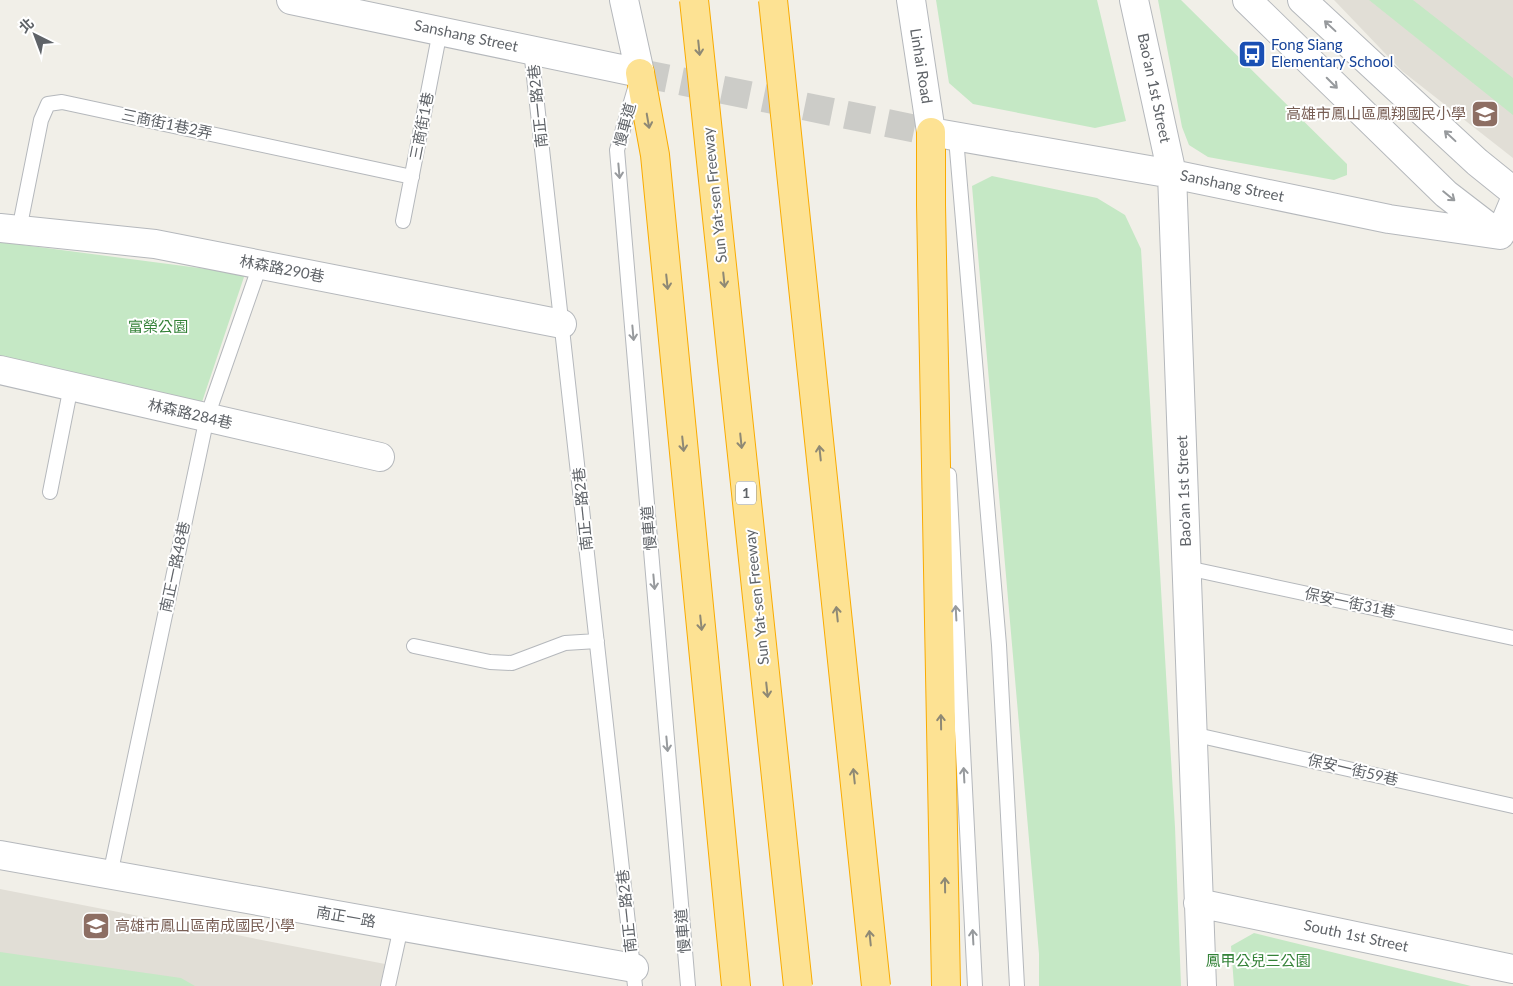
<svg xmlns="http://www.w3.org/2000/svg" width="1513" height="986" font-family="Lato,'Noto Sans TC',sans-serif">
<rect width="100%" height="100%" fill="#f1efe8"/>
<path fill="#e1ded6" d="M 1334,0 L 1513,0 L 1513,158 L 1402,71 Z
M 0,889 L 385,964 L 380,986 L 0,986 Z"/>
<path fill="#c5e8c5" d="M 936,0 L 1097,0 L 1126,121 L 1095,128 L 973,104 L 949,83 Z
M 1158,0 L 1181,0 L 1347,164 L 1347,175 L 1334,180 L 1208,157 L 1189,145 L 1182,127 Z
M 1369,0 L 1413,0 L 1513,78 L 1513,115 Z
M 992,176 L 1097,198 L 1125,215 L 1141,249 L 1175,827 L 1181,986 L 1039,986 L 1039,954 L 972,186 Z
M 0,242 L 245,274 L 202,402 L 0,357 Z
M 1254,933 L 1471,986 L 1234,986 L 1231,946 Z
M 0,952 L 181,978 L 195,986 L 0,986 Z"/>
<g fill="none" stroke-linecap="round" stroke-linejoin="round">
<path stroke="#ccccc8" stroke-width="28" stroke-dasharray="28 14" stroke-linecap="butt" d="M 640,73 L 931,132"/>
<g stroke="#b5b8bc" stroke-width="16">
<path id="service" d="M 531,50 L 635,986
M 636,85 L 617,150 L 688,986
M 956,138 L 999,645 L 1017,986
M 403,221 L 440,31
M 19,230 L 41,120 L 48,104 L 62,102 L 412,177
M 949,475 L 975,986
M 50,492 L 71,386
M 1187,568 L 1513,638
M 414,646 L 490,662 L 512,663 L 565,643 L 597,641
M 1192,734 L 1513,806
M 110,875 L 207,417 L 260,265
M 388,986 L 401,927"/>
</g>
<g stroke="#b5b8bc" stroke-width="30">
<path id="minor" d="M 291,0 L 640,73 L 624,0
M 911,0 L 931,132 L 1172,174 L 1389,219 L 1500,235 L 1513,204
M 1134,0 L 1172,174 L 1202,986
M 1247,0 L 1446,194 L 1498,234
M 1302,0 L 1477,162 L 1513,191
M 0,228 L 155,244 L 562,324
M 0,370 L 380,457
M 0,855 L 634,968
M 1198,903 L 1513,969"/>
</g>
<g stroke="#f9ab00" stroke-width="30">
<path id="motorway" d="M 640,73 L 655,155 L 736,986
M 931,132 L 931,205 L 946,986"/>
</g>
<use href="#service" stroke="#fff" stroke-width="14"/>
<use href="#minor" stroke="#fff" stroke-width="28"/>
<use href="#motorway" stroke="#fde293" stroke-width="28"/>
<g stroke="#f9ab00" stroke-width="30" stroke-linecap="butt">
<path id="motorway-bridge" d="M 694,0 L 798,986
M 773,0 L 876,986"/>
</g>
<use href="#motorway-bridge" stroke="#fde293" stroke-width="28"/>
</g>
<defs><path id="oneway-shaft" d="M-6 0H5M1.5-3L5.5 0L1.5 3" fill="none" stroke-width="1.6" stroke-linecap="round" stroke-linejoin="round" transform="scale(1.25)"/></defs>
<g stroke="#979a9d">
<use href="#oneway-shaft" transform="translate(1330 26) rotate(-137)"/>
<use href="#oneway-shaft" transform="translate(1332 83) rotate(45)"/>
<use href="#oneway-shaft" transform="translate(1450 136) rotate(-137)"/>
<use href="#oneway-shaft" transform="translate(619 171) rotate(85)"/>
<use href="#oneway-shaft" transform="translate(1449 196) rotate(39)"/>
<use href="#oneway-shaft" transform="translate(633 333) rotate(85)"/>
<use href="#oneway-shaft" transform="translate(654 582) rotate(85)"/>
<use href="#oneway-shaft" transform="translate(956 613) rotate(-93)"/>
<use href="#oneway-shaft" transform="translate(667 744) rotate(85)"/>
<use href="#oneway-shaft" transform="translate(964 775) rotate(-93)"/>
<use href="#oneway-shaft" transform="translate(973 937) rotate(-93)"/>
</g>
<g stroke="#8e8975">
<use href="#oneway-shaft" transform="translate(699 48) rotate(84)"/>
<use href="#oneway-shaft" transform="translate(648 121) rotate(80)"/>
<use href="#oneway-shaft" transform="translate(724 280) rotate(84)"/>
<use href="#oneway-shaft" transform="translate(667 282) rotate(84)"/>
<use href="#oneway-shaft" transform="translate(741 441) rotate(84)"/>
<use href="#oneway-shaft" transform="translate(683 444) rotate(84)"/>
<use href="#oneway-shaft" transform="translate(820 453) rotate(-96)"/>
<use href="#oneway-shaft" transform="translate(837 614) rotate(-96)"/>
<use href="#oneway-shaft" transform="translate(701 623) rotate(84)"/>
<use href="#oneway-shaft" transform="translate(767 690) rotate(84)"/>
<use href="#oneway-shaft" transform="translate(941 722) rotate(-91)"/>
<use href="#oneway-shaft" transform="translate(854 776) rotate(-96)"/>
<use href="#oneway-shaft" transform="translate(945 885) rotate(-91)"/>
<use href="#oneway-shaft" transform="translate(870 938) rotate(-96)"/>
</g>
<defs>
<g id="bus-square" transform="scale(1.4375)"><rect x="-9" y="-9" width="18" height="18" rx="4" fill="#1a4fb4" stroke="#fff"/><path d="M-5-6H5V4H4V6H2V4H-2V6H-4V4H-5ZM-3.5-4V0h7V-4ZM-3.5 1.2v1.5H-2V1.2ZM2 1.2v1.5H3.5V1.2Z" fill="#fff"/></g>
<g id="school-square" transform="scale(1.4375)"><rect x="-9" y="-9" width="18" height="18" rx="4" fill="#8d6e63" stroke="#fff"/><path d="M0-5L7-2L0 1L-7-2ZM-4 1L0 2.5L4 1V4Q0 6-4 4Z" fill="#fff"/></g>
</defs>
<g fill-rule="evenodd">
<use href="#bus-square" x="1252" y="54"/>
<use href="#school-square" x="1485" y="114"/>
<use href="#school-square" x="96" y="926"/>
</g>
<g text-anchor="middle" stroke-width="4" stroke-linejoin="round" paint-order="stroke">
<rect fill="#fff" stroke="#8f9295" stroke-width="1" x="736" y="481.5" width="20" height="23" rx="4"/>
<g font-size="14" font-weight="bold" fill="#5f6368">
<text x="746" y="498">1</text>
</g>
<g font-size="15" fill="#5f6368" stroke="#fff">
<text transform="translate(466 36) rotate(12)" y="5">Sanshang Street</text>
<text transform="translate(921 66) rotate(81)" y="5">Linhai Road</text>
<text transform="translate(1154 88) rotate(78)" y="5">Bao'an 1st Street</text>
<text transform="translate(538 106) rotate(-96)" y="5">南正一路2巷</text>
<text transform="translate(167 124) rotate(12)" y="5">三商街1巷2弄</text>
<text transform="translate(625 125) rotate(-75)" y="5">慢車道</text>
<text transform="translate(422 126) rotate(-79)" y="5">三商街1巷</text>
<text transform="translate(1232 186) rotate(12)" y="5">Sanshang Street</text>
<text transform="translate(715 195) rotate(-96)" y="5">Sun Yat-sen Freeway</text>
<text transform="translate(282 269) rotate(11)" y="5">林森路290巷</text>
<text transform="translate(190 414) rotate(13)" y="5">林森路284巷</text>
<text transform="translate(1184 491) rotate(-92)" y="5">Bao'an 1st Street</text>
<text transform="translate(583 509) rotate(-96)" y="5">南正一路2巷</text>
<text transform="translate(649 528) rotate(-95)" y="5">慢車道</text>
<text transform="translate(175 567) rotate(-78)" y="5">南正一路48巷</text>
<text transform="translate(757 597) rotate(-96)" y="5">Sun Yat-sen Freeway</text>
<text transform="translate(1350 603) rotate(12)" y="5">保安一街31巷</text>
<text transform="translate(1353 770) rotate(13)" y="5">保安一街59巷</text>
<text transform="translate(627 911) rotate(-96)" y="5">南正一路2巷</text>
<text transform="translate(346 917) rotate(10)" y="5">南正一路</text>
<text transform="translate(683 931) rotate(-95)" y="5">慢車道</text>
<text transform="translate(1356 936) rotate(12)" y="5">South 1st Street</text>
</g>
<g font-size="15" fill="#164399" stroke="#fff" text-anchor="start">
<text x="1271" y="50">Fong Siang<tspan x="1271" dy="17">Elementary School</tspan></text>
</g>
<g font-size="15" fill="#785e54" stroke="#fff" text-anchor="end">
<text x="1466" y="119">高雄市鳳山區鳳翔國民小學</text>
<text x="115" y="931" text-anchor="start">高雄市鳳山區南成國民小學</text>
</g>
<g font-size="15" fill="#348238" stroke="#fff">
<text x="158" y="332">富榮公園</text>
<text x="1258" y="966">鳳甲公兒三公園</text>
</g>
</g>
<g transform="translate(35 35) rotate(318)" stroke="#ffffff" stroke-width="4" paint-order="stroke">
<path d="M0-4L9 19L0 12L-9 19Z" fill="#5f6368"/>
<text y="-8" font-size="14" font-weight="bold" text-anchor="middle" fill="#5f6368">北</text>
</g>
</svg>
